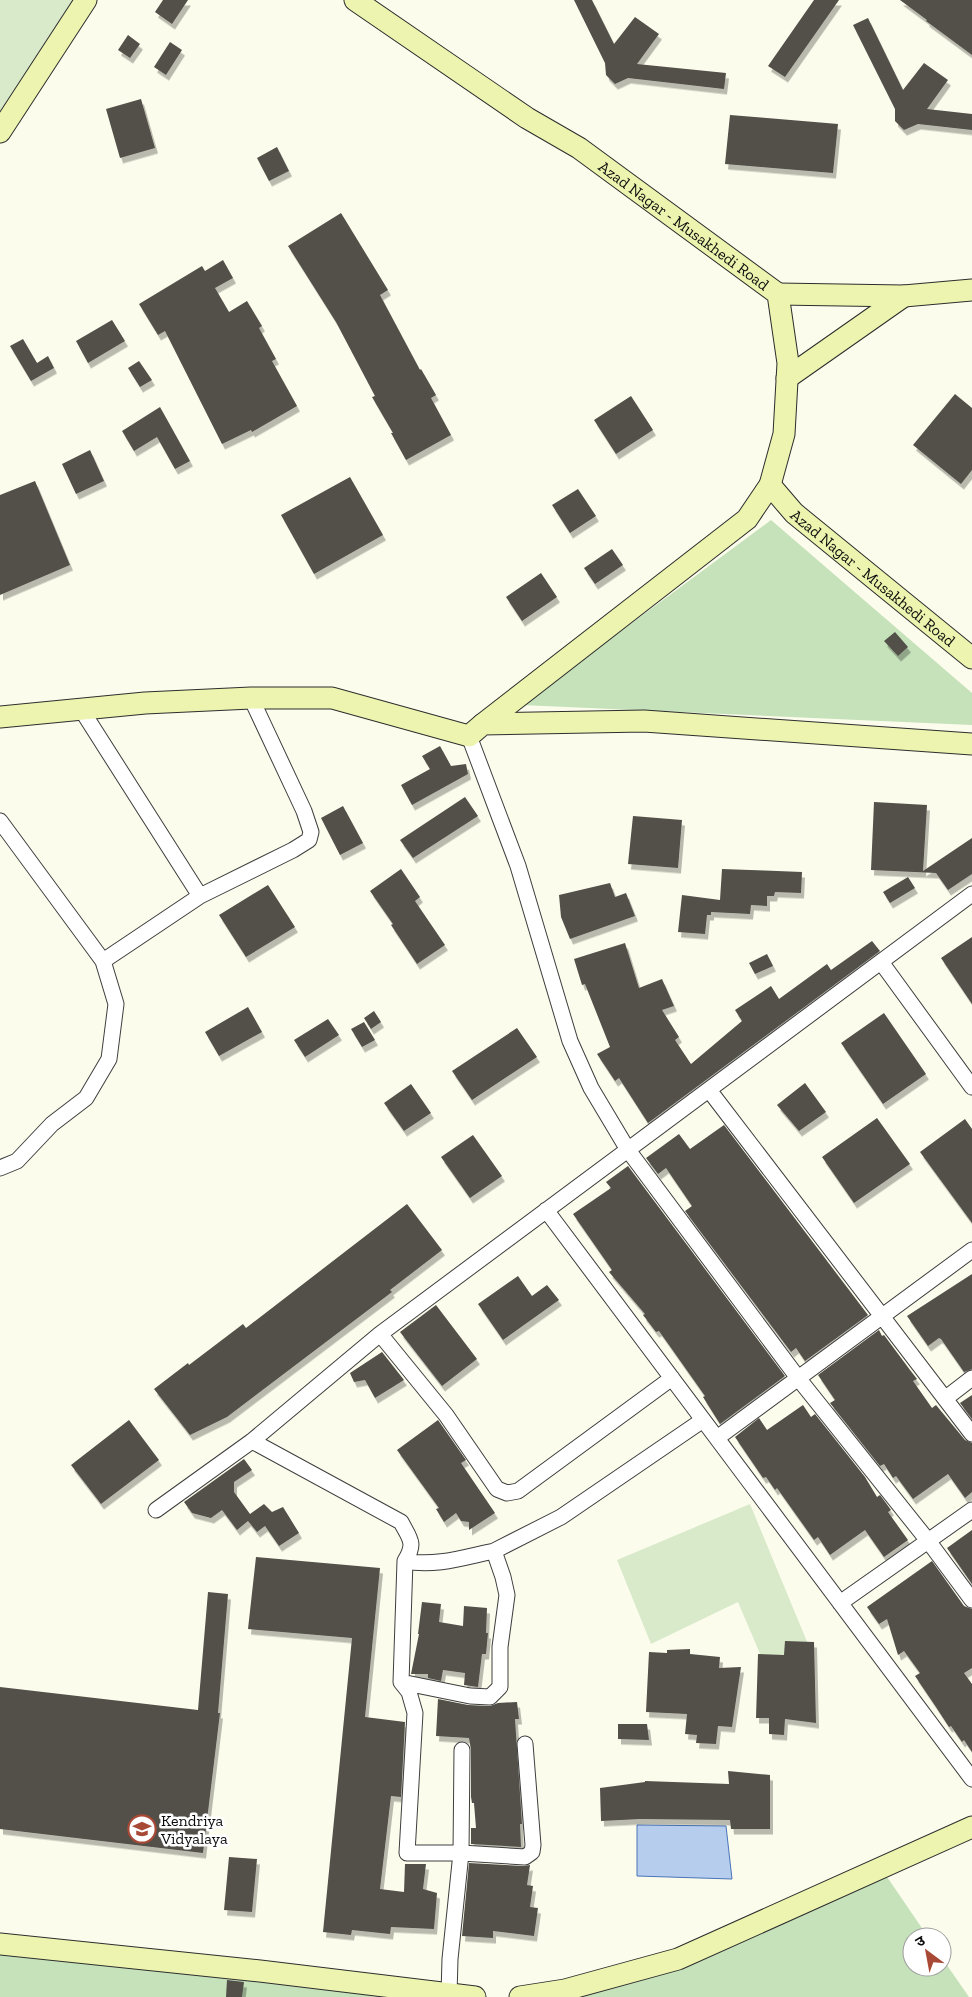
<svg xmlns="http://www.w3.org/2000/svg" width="972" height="1997" font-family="'Zilla Slab','Noto Sans Devanagari',serif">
<defs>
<filter id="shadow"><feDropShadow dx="3" dy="5.5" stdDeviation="0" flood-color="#0004"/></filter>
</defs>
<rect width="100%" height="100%" fill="#fcfcec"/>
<path fill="#c6e2ba" d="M 771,520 L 972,693 L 972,725 L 521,705 Z
M 881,1868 L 928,1937 L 912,1937 L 912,1967 L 942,1967 L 942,1958 L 969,1997 L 520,1997 L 678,1959 Z
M 0,1944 L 475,1997 L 0,1997 Z"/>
<path fill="#d9eacb" d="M 0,0 L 84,0 L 0,131 Z
M 750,1504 L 813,1656 L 769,1675 L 738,1602 L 651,1644 L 617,1560 Z"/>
<path fill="#b7cded" stroke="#4874ba" d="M 637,1825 L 726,1826 L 732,1879 L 637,1876 Z"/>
<path fill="#524f49" filter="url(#shadow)" d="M 163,0 L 188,0 L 172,24 L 155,12 Z
M 574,0 L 592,0 L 614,44 L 635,17 L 659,34 L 637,64 L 726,73 L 724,89 L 628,78 L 615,84 L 606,75 L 605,63 Z
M 814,0 L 839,0 L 785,77 L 768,66 Z
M 900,0 L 972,0 L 972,55 L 926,21 L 927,20 Z
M 868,18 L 903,90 L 924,63 L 948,80 L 927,109 L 972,114 L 972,130 L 918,124 L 904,130 L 895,121 L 895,109 L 853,25 Z
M 128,35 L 140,44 L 130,58 L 118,50 Z
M 170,42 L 182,50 L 166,75 L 154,67 Z
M 141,99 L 155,148 L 120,158 L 106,109 Z
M 730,115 L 838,124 L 833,173 L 725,164 Z
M 277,147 L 289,171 L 269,181 L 257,158 Z
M 341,213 L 388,290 L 380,295 L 420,370 L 421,369 L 436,395 L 431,398 L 451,435 L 406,460 L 391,433 L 393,433 L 372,397 L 375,396 L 336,322 L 288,246 Z
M 223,260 L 233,278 L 215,288 L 229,312 L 247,301 L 262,326 L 259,328 L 276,359 L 272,361 L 297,406 L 252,432 L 251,430 L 222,444 L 165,331 L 158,335 L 139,304 L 202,266 L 205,271 Z
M 112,320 L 125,341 L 88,363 L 76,341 Z
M 23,339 L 37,363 L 48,356 L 54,368 L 31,381 L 10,346 Z
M 139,361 L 152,380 L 140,387 L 128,368 Z
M 955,394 L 972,408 L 972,470 L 961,484 L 913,445 Z
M 631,396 L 653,430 L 616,454 L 594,420 Z
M 160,407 L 190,461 L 175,469 L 157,437 L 134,451 L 122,431 Z
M 90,450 L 104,481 L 76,494 L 62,464 Z
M 350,477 L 383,535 L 314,574 L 281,515 Z
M 35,481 L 70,565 L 0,595 L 0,495 Z
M 578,489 L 596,516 L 570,533 L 552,505 Z
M 612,549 L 623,565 L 595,584 L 584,568 Z
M 541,573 L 557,597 L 522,621 L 506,597 Z
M 895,632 L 908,647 L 898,656 L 884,641 Z
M 440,746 L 451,766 L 466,764 L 468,774 L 412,805 L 401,785 L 430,769 L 422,756 Z
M 465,797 L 478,816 L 413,858 L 400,840 Z
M 874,802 L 927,805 L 923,871 L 972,838 L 972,874 L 948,890 L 936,873 L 871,870 Z
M 343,806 L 363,843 L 340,855 L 321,818 Z
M 633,816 L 682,820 L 678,868 L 628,864 Z
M 401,869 L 420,897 L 415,901 L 445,945 L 417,964 L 391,925 L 393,924 L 370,891 Z
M 722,869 L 802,872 L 801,893 L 775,892 L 774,896 L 767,896 L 767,906 L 751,905 L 750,914 L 711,912 L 711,915 L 707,915 L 705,934 L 678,932 L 682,895 L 720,900 Z
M 908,877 L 915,888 L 890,903 L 883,892 Z
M 610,883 L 615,897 L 626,893 L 635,916 L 570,939 L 561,917 L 559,895 Z
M 268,885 L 295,927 L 246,957 L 219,915 Z
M 972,937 L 972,1004 L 941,958 Z
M 872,941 L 880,951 L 648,1123 L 619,1078 L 615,1081 L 597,1054 L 610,1047 L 585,984 L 582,985 L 574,959 L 625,943 L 639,988 L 662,979 L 674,1006 L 662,1010 L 679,1037 L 675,1040 L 691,1064 L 742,1021 L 735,1010 L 771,986 L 779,999 L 827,964 L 831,970 Z
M 767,954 L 773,966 L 755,974 L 749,963 Z
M 248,1007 L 262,1032 L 219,1056 L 205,1032 Z
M 374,1011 L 381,1022 L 371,1029 L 364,1018 Z
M 884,1013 L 926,1074 L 883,1104 L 841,1043 Z
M 328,1019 L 339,1035 L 305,1057 L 294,1040 Z
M 364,1022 L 375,1040 L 362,1047 L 351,1029 Z
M 517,1028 L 537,1057 L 472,1100 L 452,1071 Z
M 805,1083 L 826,1112 L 799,1131 L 777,1105 Z
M 411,1084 L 431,1113 L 404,1131 L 384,1103 Z
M 877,1118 L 910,1164 L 854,1203 L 822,1157 Z
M 965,1119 L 972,1129 L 972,1223 L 920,1152 Z
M 724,1125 L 868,1315 L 805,1361 L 796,1348 L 791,1352 L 685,1211 L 692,1206 L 666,1168 L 658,1174 L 646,1158 L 679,1134 L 690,1149 Z
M 473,1135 L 502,1176 L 470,1198 L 441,1157 Z
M 628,1166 L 785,1376 L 720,1424 L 703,1397 L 705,1396 L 669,1345 L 659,1331 L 656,1332 L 643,1315 L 645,1314 L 609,1272 L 612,1270 L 573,1214 L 611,1188 L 606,1182 Z
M 407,1204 L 442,1250 L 390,1290 L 392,1292 L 227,1417 L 190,1435 L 154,1389 L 188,1363 L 189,1365 L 243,1324 L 246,1328 Z
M 972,1274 L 972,1369 L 964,1372 L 941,1339 L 939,1338 L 928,1346 L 907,1316 Z
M 518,1276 L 532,1296 L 547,1285 L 559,1300 L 503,1340 L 478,1304 Z
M 436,1305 L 477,1359 L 442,1386 L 400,1332 Z
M 879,1330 L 882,1336 L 884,1335 L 910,1370 L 917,1379 L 913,1381 L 932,1408 L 936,1405 L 965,1440 L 972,1443 L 972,1492 L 965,1498 L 948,1474 L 913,1499 L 896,1476 L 893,1478 L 884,1464 L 880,1466 L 830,1403 L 835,1400 L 818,1375 Z
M 382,1352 L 404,1380 L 375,1398 L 365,1380 L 354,1382 L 350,1373 Z
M 972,1395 L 972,1419 L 960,1403 Z
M 803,1405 L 811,1417 L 815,1414 L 865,1477 L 877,1497 L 880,1495 L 886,1503 L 891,1510 L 888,1512 L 908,1540 L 884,1557 L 865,1530 L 830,1555 L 818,1537 L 814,1540 L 777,1488 L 775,1490 L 766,1477 L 763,1478 L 735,1437 L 759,1418 L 767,1430 Z
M 129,1420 L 159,1460 L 101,1504 L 71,1465 Z
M 438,1420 L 466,1460 L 461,1463 L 495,1513 L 469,1530 L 469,1522 L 461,1521 L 456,1513 L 444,1522 L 436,1509 L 439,1508 L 397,1450 Z
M 244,1459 L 252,1470 L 234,1482 L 234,1492 L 250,1514 L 264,1504 L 272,1512 L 283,1507 L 299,1533 L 279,1546 L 265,1526 L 257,1532 L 248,1521 L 237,1530 L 222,1510 L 211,1518 L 192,1513 L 184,1502 Z
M 972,1530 L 972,1584 L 947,1548 Z
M 256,1557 L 380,1568 L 365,1717 L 405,1722 L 401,1797 L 391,1796 L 380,1889 L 404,1892 L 405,1864 L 426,1864 L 423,1889 L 437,1893 L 434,1929 L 391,1927 L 390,1934 L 352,1930 L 351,1935 L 323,1932 L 352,1638 L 248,1629 Z
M 932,1561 L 964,1606 L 972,1609 L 972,1668 L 964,1673 L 972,1684 L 972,1752 L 964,1740 L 962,1742 L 951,1726 L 949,1727 L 936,1707 L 915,1676 L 920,1673 L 904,1651 L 898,1655 L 887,1619 L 879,1624 L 867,1607 Z
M 208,1592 L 228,1594 L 218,1713 L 220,1713 L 203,1853 L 0,1829 L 0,1687 L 198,1710 Z
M 422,1602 L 441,1604 L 439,1622 L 463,1626 L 464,1606 L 487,1608 L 486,1633 L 488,1633 L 486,1654 L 482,1654 L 478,1687 L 464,1685 L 465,1673 L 443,1670 L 441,1681 L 428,1678 L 428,1674 L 411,1674 L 419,1634 L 418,1634 Z
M 785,1641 L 814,1642 L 816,1723 L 785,1719 L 784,1735 L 769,1734 L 769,1718 L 756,1718 L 758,1654 L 784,1655 Z
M 690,1649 L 690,1654 L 720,1657 L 719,1668 L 741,1667 L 732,1727 L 718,1726 L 716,1744 L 696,1743 L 697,1735 L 685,1734 L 687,1714 L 646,1712 L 649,1652 L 667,1653 L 667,1650 Z
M 438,1699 L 468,1705 L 490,1706 L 498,1703 L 517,1702 L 519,1719 L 515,1719 L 522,1824 L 520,1824 L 521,1847 L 471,1844 L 471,1828 L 476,1828 L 474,1803 L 472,1803 L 471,1797 L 471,1750 L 469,1738 L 436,1736 Z
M 618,1724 L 647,1724 L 649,1740 L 618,1739 Z
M 728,1771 L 770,1775 L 770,1829 L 731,1829 L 730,1820 L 640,1819 L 601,1821 L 600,1788 L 645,1782 L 645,1781 L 729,1784 Z
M 229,1857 L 257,1859 L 252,1912 L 224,1910 Z
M 469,1863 L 524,1866 L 530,1865 L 527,1885 L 533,1886 L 530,1907 L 538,1908 L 534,1936 L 493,1931 L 493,1938 L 462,1936 Z
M 227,1980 L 244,1982 L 242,1997 L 226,1997 Z"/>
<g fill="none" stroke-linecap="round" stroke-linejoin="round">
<g stroke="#3e3e3e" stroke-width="17">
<path id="street" d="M 81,709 L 200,896 L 103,961
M 469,736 L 518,866 L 570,1041 L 591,1088 L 628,1150 L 798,1378 L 929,1542 L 972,1600
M 0,821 L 103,961 L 116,1004 L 109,1059 L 86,1098 L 52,1124 L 17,1161 L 0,1168
M 200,896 L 293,850 L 309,840 L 311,832 L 304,811 L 251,698
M 881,962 L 972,1087
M 709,1090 L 972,1434
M 546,1210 L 972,1779
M 380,1334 L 446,1415 L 497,1489 L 507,1493 L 518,1491 L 672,1378
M 946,1398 L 972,1378
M 717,1438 L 972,1250
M 252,1441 L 401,1522 C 410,1539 416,1543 405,1561 L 401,1682 L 409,1692 L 415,1713 L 407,1853 L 461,1853 L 525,1857 L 532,1852 L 533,1845 L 525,1744
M 156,1510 L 252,1441 L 380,1334 L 972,894
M 405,1561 C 435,1567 465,1557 494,1551
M 840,1603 L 972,1510
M 401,1682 L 470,1696 L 490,1697 L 500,1687 L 500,1647 L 507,1595 L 503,1577 L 494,1551 L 561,1517 L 703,1420
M 449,1995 L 450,1959 L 461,1853 L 462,1750"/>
</g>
<g stroke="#2d2d2d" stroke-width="23">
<g id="secondary">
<path id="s1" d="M 355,0 L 527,118 L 579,148 L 778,294 L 788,363 L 784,434 L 770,485 L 747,519 L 483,724"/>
<path d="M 0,132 L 86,0"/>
<path d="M 778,294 L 904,296 L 972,290"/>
<path d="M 787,378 L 904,296"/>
<path id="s2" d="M 770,485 L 794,513 L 972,658"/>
<path d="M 0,717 L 145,703 L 251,698 L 332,698 L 469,736 L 483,724 L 644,721 L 972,744"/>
<path d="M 0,1944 L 260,1971 L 475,1997"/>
<path d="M 520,1997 L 565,1990 L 678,1959 L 972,1827"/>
</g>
</g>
<use href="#street" stroke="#fff" stroke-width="15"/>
<use href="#secondary" stroke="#edf4af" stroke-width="21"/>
</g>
<defs>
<g id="school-ring" transform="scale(1.4375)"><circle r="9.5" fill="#fff" stroke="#a84936" stroke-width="1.5"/><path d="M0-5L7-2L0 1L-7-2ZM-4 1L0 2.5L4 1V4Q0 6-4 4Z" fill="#a84936"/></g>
</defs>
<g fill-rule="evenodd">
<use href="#school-ring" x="142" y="1829"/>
</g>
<g text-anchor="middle" stroke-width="5" stroke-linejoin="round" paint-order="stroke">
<g font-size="16" fill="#0b0b0b" stroke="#fff">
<text dy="6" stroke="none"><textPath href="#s1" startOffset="399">Azad Nagar - Musakhedi Road</textPath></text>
<text dy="6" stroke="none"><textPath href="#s2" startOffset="139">Azad Nagar - Musakhedi Road</textPath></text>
</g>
<g font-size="16" fill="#0b0b0b" stroke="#fff" text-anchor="start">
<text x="161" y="1826">Kendriya<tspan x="161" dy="18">Vidyalaya</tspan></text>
</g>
</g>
<g transform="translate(927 1952) rotate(328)"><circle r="24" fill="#ffffff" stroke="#9d9d9d"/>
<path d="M0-4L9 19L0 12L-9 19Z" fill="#a84936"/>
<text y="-8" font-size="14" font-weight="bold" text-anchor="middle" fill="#0b0b0b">उ</text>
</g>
</svg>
